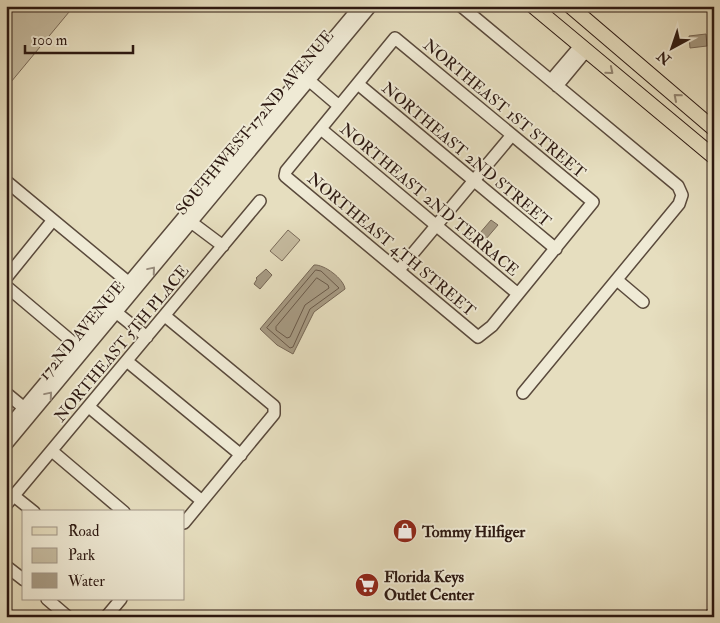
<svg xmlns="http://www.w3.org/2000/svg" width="720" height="623" font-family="'IM FELL Double Pica',serif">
<rect width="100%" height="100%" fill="#e6debf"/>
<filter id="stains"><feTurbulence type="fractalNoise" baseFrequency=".004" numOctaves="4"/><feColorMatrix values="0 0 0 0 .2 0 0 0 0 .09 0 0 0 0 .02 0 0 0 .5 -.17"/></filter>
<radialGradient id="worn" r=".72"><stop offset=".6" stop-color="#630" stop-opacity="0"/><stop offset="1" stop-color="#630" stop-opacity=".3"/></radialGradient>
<path fill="#c6bca1" stroke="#796a59" d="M 6,6 L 74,6 L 6,88 Z
M 288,230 L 300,240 L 282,261 L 270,251 Z"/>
<path fill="#a79b84" stroke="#766756" d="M 706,34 L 707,46 L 690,48 L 689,36 Z
M 491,220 L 498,225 L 486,239 L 479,234 Z
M 314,265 C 324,264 344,279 345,289 L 314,312 L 293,354 L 277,345 L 260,329 Z
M 266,269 L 272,275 L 260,289 L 254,284 L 257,279 L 256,278 Z"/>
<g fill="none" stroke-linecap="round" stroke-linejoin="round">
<path stroke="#6a5a4a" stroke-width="1" d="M 316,270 L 321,271 L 339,288 L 310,309 L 293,347 L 290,348 L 267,328 Z
M 317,278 L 328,285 L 329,288 L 305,305 L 290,337 L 287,338 L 276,330 L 276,327 Z"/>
<g stroke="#5a4a3c" stroke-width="14">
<path id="minor" d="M 461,6 L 678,186 L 682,195 L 679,204 L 523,393
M 395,38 L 593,202 L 492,326 L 478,337 L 285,176 L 286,171 Z
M 305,77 L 339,106
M 551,80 L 580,46
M 358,84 L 556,249
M 557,86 L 586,51
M 321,129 L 518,294
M 6,181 L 128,282
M 187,219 L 223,246
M 399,270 L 512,135
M 6,278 L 53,220
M 617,280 L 643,302
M 6,286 L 76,345
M 117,313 L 147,337
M 165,316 L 274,406 L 274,414 L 184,523
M 128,362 L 241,455
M 6,393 L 29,412
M 89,407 L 202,501
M 6,429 L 360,6
M 6,445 L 371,6
M 52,451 L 124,512
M 14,496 L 34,512
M 6,505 L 260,201
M 6,566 L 24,580
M 47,599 L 68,617
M 106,617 L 121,599"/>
</g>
<g stroke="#2c1811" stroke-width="16">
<path id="major" d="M 533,6 L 714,157
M 570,6 L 714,129"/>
</g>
<g stroke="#2c1811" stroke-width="19">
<path id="highway" d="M 713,617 L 714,616"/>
</g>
<use href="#minor" stroke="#efead5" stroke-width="11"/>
<use href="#major" stroke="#e6debf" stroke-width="14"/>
<use href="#highway" stroke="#e6debf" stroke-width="16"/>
</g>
<defs><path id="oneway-chevron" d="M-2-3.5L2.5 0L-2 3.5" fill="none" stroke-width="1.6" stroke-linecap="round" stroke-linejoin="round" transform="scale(1.25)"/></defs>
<g stroke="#928571">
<use href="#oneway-chevron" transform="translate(610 71) rotate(40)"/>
<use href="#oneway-chevron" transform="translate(677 97) rotate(-139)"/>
</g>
<g stroke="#978c7d">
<use href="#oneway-chevron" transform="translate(152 270) rotate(-50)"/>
<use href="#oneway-chevron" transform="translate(49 395) rotate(-50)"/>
</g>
<defs>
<g id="shop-disc" transform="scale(1.25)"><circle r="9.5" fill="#8f2418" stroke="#efead5"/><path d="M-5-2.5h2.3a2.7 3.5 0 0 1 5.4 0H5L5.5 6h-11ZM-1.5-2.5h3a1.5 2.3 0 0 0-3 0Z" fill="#fff"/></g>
<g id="supermarket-disc" transform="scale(1.25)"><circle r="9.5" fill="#8f2418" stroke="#efead5"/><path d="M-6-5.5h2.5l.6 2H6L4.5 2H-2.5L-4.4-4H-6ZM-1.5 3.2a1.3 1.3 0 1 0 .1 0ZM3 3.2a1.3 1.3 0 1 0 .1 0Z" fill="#fff"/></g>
</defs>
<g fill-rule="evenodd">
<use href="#shop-disc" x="405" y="531"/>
<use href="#supermarket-disc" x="367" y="585"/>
</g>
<g text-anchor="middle" stroke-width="4" stroke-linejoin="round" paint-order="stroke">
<g font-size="16" fill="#2c1811" stroke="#efead5">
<text transform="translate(505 108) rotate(40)" y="6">NORTHEAST 1ST STREET</text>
<text transform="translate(254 122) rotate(-50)" y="6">SOUTHWEST 172ND AVENUE</text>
<text transform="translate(467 154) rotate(40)" y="6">NORTHEAST 2ND STREET</text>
<text transform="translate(430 199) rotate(40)" y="6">NORTHEAST 2ND TERRACE</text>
<text transform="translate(392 244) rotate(40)" y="6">NORTHEAST 4TH STREET</text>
<text transform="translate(81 330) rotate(-50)" y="6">172ND AVENUE</text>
<text transform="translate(121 343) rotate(-50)" y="6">NORTHEAST 5TH PLACE</text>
</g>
<g font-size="16" font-weight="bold" fill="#2c1811" stroke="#efead5" text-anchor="start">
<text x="422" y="537">Tommy Hilfiger</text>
<text x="384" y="582">Florida Keys<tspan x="384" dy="18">Outlet Center</tspan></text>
</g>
</g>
<rect width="720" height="623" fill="none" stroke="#e6debf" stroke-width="25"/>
<rect x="8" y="8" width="705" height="608" fill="none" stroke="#2c1811" stroke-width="2.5"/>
<rect x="12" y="12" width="695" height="598" fill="none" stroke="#2c1811"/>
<rect x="22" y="510" width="162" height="90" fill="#efead5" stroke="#a19687"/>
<rect x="32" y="527" width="25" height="8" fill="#e6debf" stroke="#a19687"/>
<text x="68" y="536" font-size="15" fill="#2c1811">Road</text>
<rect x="32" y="548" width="25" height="15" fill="#c6bca1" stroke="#a19687"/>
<text x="68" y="560" font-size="15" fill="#2c1811">Park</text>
<rect x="32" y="573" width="25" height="15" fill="#a79b84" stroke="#a19687"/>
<text x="68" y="586" font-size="15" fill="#2c1811">Water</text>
<g transform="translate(672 48) rotate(220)" stroke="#efead5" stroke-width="4" paint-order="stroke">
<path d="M0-4L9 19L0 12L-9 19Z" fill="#2c1811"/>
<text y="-8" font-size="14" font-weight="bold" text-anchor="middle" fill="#2c1811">N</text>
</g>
<path d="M25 45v8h108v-8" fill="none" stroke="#2c1811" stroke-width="2.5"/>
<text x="32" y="45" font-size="15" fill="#2c1811" stroke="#efead5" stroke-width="4" paint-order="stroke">100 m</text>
<rect width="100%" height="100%" filter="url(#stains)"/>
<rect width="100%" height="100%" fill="url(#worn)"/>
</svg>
